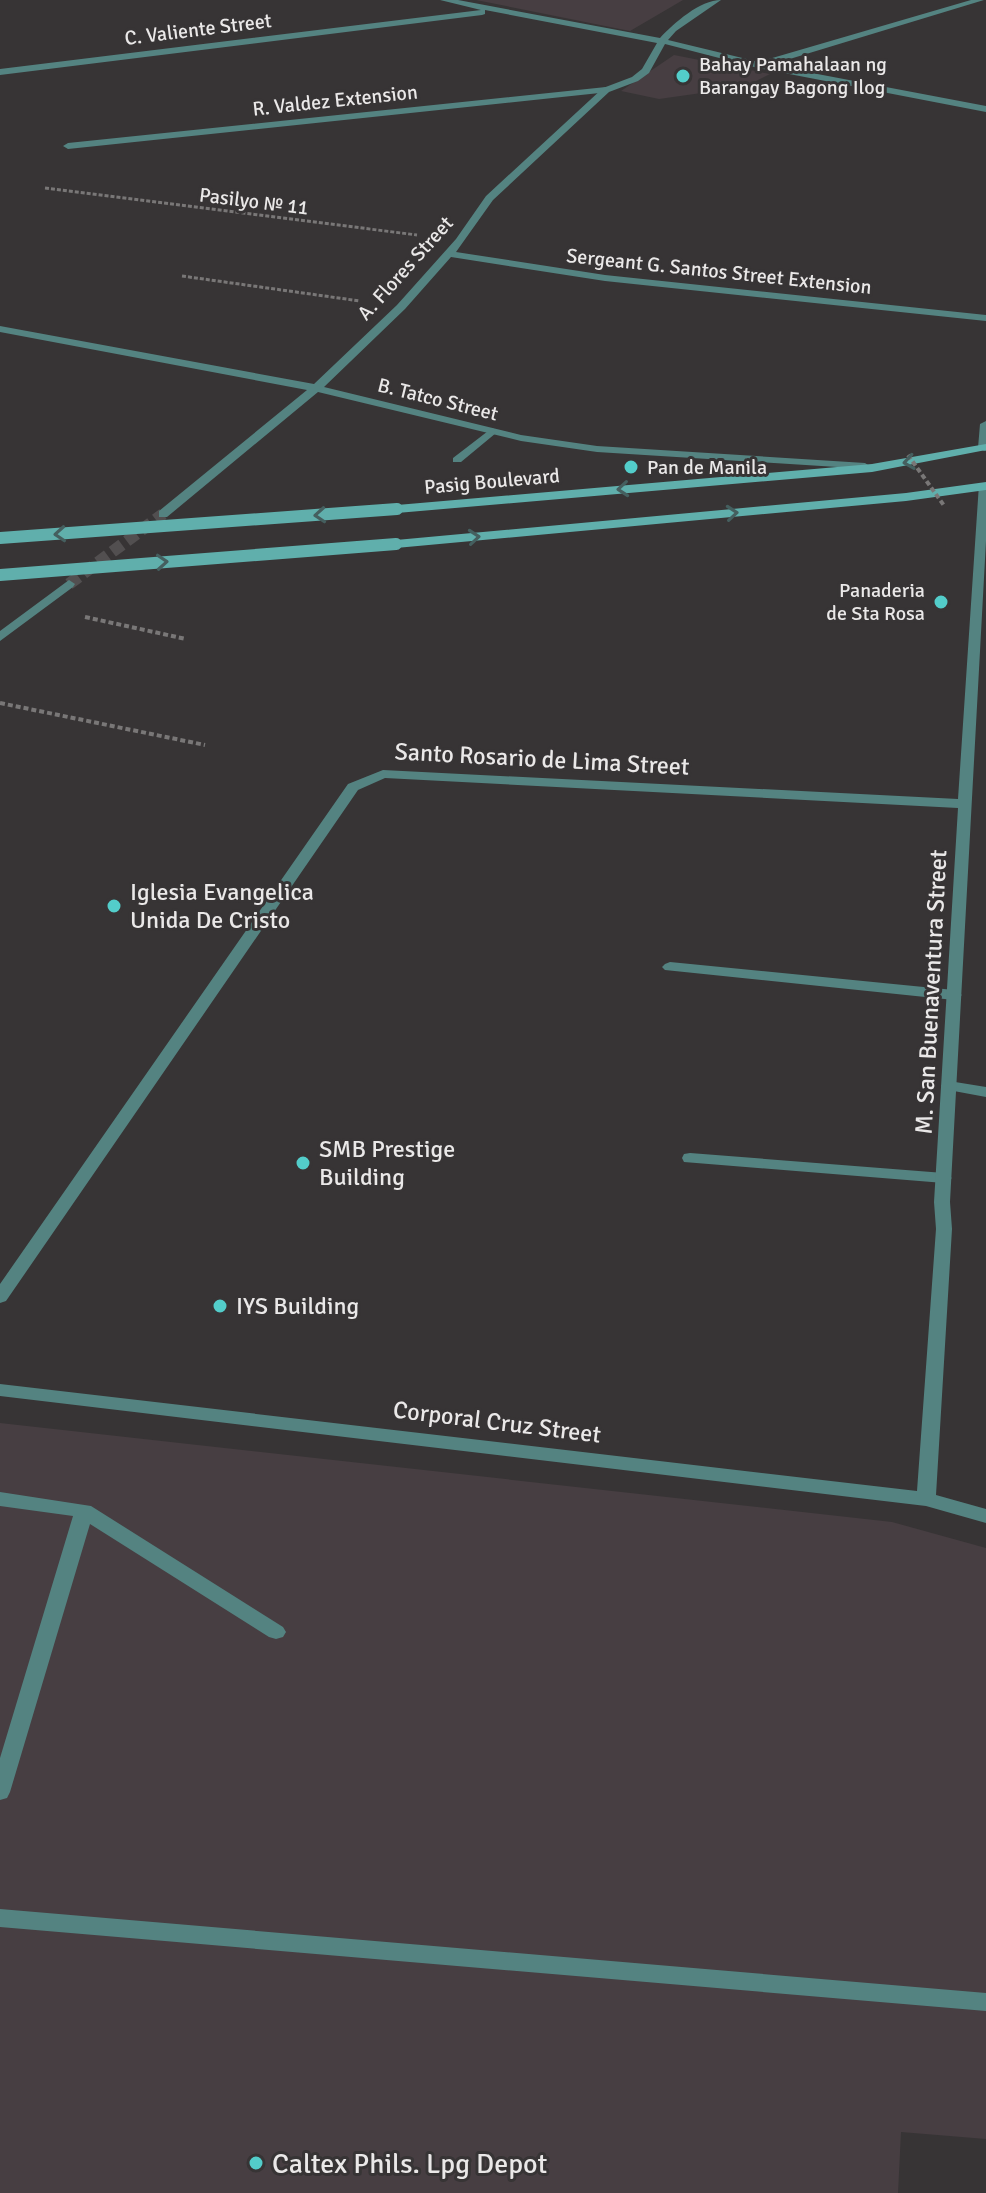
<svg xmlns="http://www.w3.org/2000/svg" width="986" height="2193" font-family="Signika,sans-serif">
<rect width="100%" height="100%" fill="#373435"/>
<path fill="#473e42" d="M 476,0 L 683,0 L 630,31 Z
M 674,55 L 770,74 L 744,87 L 659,99 L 621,91 Z
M 0,1423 L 892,1522 L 986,1548 L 986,2139 L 901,2132 L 898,2193 L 0,2193 Z"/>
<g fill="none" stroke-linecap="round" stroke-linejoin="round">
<path stroke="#524f50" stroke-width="12" stroke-dasharray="12 6" stroke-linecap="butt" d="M 69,584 L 163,514"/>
<path stroke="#797777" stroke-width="3" stroke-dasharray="4 2" stroke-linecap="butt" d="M 45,188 L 417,235
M 182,276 L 360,301"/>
<path stroke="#797777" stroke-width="4" stroke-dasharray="5 3" stroke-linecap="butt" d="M 85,617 L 186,639
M 0,703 L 205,745"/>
<path fill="#548381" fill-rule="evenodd" d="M 606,87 L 609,88 L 609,92 L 68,149 L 63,146 L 68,143 Z
M 492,428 L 498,431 L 496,433 L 461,462 L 453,462 L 453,458 Z
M 670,962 L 954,990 L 962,995 L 954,1000 L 665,970 L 662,967 L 665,964 Z
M 949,1081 L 986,1087 L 986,1097 L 943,1089 L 941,1086 L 943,1083 Z
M 690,1153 L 944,1173 L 952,1178 L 944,1183 L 684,1162 L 682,1158 L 684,1154 Z
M 0,1492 L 91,1506 L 283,1627 L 286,1632 L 283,1637 L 276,1639 L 269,1637 L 90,1524 L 10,1792 L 7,1798 L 0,1800 L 0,1758 L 73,1516 L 0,1506 Z
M 0,1909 L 986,1993 L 986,2011 L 0,1927 Z"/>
<path fill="#548381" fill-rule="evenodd" d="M 440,0 L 458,0 L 660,38 C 674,23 700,0 721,0 L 676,31 L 668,40 L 759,62 L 971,0 L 984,0 L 770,65 L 986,106 L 986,112 L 758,68 L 665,44 L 649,73 L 638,81 L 609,92 L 493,200 L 456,252 L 605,275 L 986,315 L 986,321 L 605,281 L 451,257 L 405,309 L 324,387 L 521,435 L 597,446 L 865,463 L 871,467 L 869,469 L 597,452 L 521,441 L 318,392 L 167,517 L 159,517 L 159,511 L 307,390 L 0,332 L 0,326 L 314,384 L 397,305 L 456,239 L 486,196 L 603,88 L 632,77 L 642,69 L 657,43 L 485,10 L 485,14 L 482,15 L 0,75 L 0,69 L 481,10 Z
M 986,421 L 986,451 L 984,451 L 978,448 L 980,424 Z
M 979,484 L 986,484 L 986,541 L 950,1202 L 952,1229 L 936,1495 L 986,1509 L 986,1523 L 926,1506 L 0,1396 L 0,1384 L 917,1491 L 936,1229 L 934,1202 L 958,808 L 385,778 L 358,790 L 6,1301 L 0,1303 L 0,1284 L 348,784 L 383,770 L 958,799 Z
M 69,580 L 75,584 L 73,587 L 0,641 L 0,631 Z"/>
<path fill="#60afac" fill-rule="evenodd" d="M 986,444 L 986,450 L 872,472 L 397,513 L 391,509 L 397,505 L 872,464 Z
M 986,482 L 986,490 L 906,501 L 396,548 L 390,544 L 396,540 L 906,493 Z"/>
<path stroke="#797777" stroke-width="4" stroke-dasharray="5 3" stroke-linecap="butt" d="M 908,455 L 945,507"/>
<path stroke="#60afac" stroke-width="12" d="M 0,538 L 397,509
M 0,575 L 396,544"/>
</g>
<defs><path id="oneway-chevron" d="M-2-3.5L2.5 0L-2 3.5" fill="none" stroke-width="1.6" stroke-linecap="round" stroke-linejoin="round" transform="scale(2)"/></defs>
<g stroke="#455f5f">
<use href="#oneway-chevron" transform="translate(909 462) rotate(171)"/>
<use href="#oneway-chevron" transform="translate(623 489) rotate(175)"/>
<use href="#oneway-chevron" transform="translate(732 513) rotate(-5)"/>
<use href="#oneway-chevron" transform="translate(320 515) rotate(176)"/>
<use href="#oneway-chevron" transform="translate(60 534) rotate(176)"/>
<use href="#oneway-chevron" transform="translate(474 537) rotate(-5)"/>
<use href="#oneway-chevron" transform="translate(162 562) rotate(-4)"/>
</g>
<g fill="#53cdca" stroke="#373435" stroke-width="3">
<circle cx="683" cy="76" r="8"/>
<circle cx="631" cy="467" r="8"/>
<circle cx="941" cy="602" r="8"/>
<circle cx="114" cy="906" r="8"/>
<circle cx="303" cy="1163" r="8"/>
<circle cx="220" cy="1306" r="8"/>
<circle cx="256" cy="2163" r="8"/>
</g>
<g text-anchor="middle" stroke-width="6" stroke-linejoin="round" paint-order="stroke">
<g font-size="20" fill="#eae8e8" stroke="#373435">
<text transform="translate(198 29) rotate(-7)" y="7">C. Valiente Street</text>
<text transform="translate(335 100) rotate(-6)" y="7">R. Valdez Extension</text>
<text transform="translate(254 201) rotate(7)" y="7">Pasilyo № 11</text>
<text transform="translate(405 268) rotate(-48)" y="7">A. Flores Street</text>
<text transform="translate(719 271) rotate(6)" y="7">Sergeant G. Santos Street Extension</text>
<text transform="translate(438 399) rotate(14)" y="7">B. Tatco Street</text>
<text transform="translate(492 481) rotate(-5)" y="7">Pasig Boulevard</text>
</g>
<g font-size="20" fill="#eae8e8" stroke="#373435" text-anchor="start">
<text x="699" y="71">Bahay Pamahalaan ng<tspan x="699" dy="23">Barangay Bagong Ilog</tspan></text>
<text x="647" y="474">Pan de Manila</text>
<text x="925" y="597" text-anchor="end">Panaderia<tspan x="925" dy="23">de Sta Rosa</tspan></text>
</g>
<g font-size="24" fill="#eae8e8" stroke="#373435">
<text transform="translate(542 759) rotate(3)" y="8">Santo Rosario de Lima Street</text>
<text transform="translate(931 992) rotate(-87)" y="8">M. San Buenaventura Street</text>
<text transform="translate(497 1422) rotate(7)" y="8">Corporal Cruz Street</text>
</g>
<g font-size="24" fill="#eae8e8" stroke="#373435" text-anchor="start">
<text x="130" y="900">Iglesia Evangelica<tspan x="130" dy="28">Unida De Cristo</tspan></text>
<text x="319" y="1157">SMB Prestige<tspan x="319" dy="28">Building</tspan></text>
<text x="236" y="1314">IYS Building</text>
</g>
<g font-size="28" fill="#eae8e8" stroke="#373435" text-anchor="start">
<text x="272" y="2173">Caltex Phils. Lpg Depot</text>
</g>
</g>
</svg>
